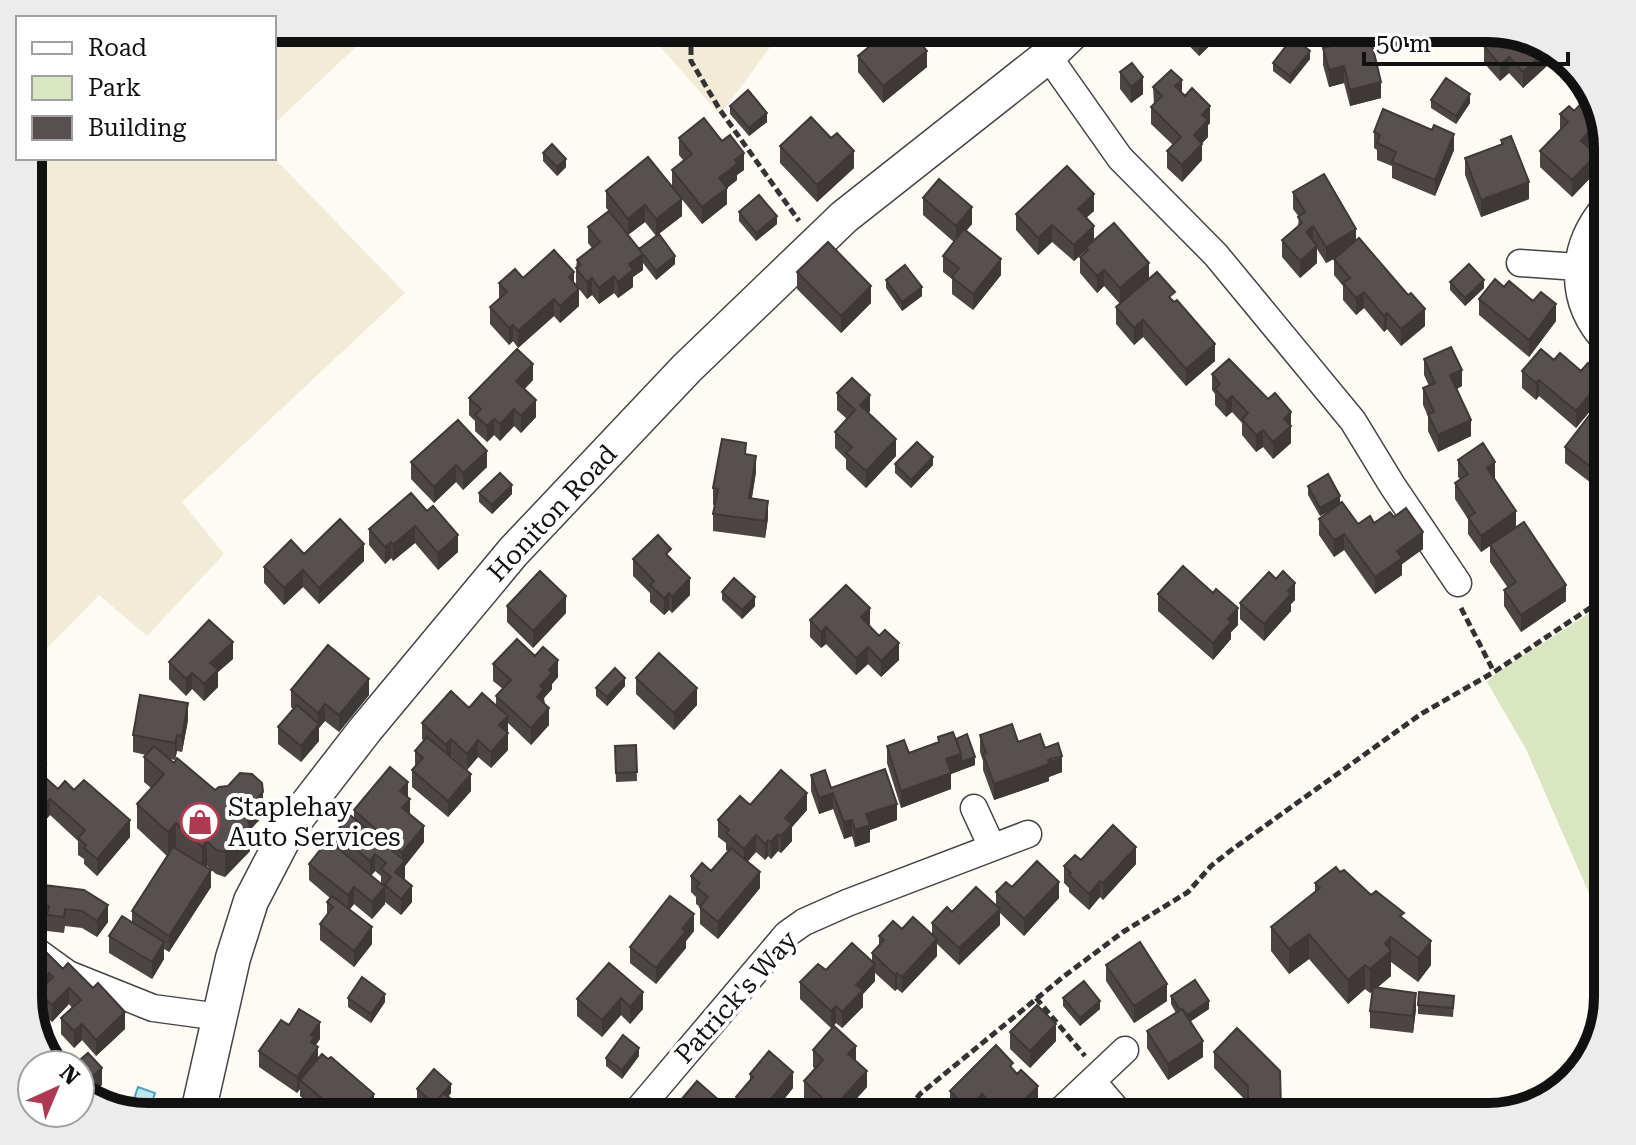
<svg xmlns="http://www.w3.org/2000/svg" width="1636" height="1145" font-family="'Roboto Serif',serif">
<rect width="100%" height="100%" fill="#fefbf5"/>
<path fill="#f2ebd7" d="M 274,28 L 376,28 L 274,124 Z
M 644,28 L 779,28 L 771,46 L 720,115 Z
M 28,158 L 274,158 L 405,293 L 182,502 L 224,554 L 147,636 L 99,595 L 28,668 Z"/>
<path fill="#dae5c2" d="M 1608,601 L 1608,924 L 1598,914 L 1526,749 L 1487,682 L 1498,672 Z"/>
<path fill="#c0e5ef" stroke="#50a4bd" stroke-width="2" d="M 138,1087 L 155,1093 L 147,1117 L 130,1111 Z"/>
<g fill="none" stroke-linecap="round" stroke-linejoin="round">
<g stroke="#444" stroke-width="29">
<path id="minor" d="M 1048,56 L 1120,158 L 1216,255 L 1353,421 L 1392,485 L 1458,583
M 1608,203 C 1569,246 1567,302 1608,344
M 1520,263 L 1578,267
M 974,808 L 992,847
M 28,945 L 68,974 L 153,1008 L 220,1017
M 1092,1081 L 1123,1117
M 1056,1115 L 1125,1050
M 632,1117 L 787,934 L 804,922 L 847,903 L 1028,834"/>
</g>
<g stroke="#444" stroke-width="37">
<path id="tertiary" d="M 197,1117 L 233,958 L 251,901 L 289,828 L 365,730 L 513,552 L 687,368 L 844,217 L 1048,56 L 1077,28"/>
</g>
<path stroke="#333" stroke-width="5" stroke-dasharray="8 4" stroke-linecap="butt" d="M 704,28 L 691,42 L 691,61 L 720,110 L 799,221
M 1461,608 L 1494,672
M 1036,998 L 1085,1056
M 902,1117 L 920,1094 L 1063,977 L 1123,932 L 1188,892 L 1211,866 L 1230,851 L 1421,714 L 1494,672 L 1608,596"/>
<use href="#minor" stroke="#fff" stroke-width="26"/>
<use href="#tertiary" stroke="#fff" stroke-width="34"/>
</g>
<path fill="#4c4543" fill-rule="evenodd" d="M 1172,28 L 1228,28 L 1199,56 Z
M 1484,46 L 1548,65 L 1523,88 L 1509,73 L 1500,81 L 1484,63 Z
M 1323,48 L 1381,98 L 1350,106 L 1344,83 L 1329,87 L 1323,65 Z
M 858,56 L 927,67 L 883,103 L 858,72 Z
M 1310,59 L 1290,84 L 1273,71 L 1273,63 Z
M 1120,72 L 1143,94 L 1131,103 L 1120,89 Z
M 1153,87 L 1182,93 L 1210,123 L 1208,125 L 1208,137 L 1202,143 L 1202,160 L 1182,182 L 1167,168 L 1167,151 L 1173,145 L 1151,124 L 1151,107 L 1154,105 Z
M 1431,100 L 1470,103 L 1456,124 L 1431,108 Z
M 730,106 L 767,122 L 749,136 L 730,114 Z
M 1560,114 L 1600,135 L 1589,148 L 1596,172 L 1572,197 L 1540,167 L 1540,151 L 1560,130 Z
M 1432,130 L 1454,150 L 1435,196 L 1392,178 L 1392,166 L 1377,160 L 1377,150 L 1374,148 L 1374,132 Z
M 679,138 L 744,170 L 737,175 L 737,180 L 727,188 L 727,204 L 702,224 L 672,187 L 672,170 L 684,161 L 679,155 Z
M 1501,140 L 1529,199 L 1481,217 L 1465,175 L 1465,158 L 1501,145 Z
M 780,146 L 854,168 L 817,202 L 780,163 Z
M 543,153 L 566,167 L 557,176 L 543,161 Z
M 606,191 L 682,216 L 656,236 L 645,222 L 628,235 L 639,249 L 675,264 L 656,280 L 643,263 L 643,270 L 633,277 L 633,287 L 618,298 L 614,293 L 599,304 L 592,295 L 587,299 L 576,285 L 576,268 L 577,260 L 592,248 L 588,243 L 588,227 L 609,211 L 606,208 Z
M 1293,192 L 1356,240 L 1425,326 L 1401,346 L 1387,329 L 1384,332 L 1364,308 L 1356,315 L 1343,300 L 1343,286 L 1334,275 L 1334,259 L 1326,263 L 1317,249 L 1317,263 L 1300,278 L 1282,257 L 1282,240 L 1298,226 L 1299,217 L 1293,209 Z
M 923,198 L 972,224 L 966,231 L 1001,275 L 973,310 L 952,294 L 952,279 L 943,272 L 943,256 L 954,242 L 923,215 Z
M 1094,211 L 1086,218 L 1094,240 L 1149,279 L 1175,302 L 1215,361 L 1186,386 L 1143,337 L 1134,345 L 1116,324 L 1116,307 L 1120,304 L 1104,286 L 1097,293 L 1080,273 L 1080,257 L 1085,251 L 1074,261 L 1052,242 L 1038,255 L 1016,230 L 1016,214 Z
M 739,212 L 777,224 L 756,241 L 739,221 Z
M 797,272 L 871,303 L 841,333 L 797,289 Z
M 523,278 L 574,284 L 579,306 L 560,323 L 554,316 L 518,348 L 513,341 L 509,345 L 490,324 L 490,307 L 499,299 L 499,283 Z
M 886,280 L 922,296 L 902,311 L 886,288 Z
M 1450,282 L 1484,288 L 1465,306 L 1450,290 Z
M 1504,287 L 1556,321 L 1529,357 L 1479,315 L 1479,299 Z
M 1424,359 L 1462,386 L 1457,389 L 1471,436 L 1438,452 L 1428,431 L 1428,416 L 1423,405 L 1423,388 L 1429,386 L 1424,375 Z
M 1554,360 L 1605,393 L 1576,428 L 1539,396 L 1536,400 L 1522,388 L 1522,371 Z
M 1212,374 L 1291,412 L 1291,443 L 1273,459 L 1263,447 L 1256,452 L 1242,435 L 1242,423 L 1232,412 L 1226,417 L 1215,405 L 1215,394 L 1212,390 Z
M 533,380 L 524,389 L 536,417 L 521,433 L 514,426 L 500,441 L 494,435 L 487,442 L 475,431 L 475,421 L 469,415 L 469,398 Z
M 837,393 L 870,411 L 869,413 L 896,456 L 866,488 L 846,469 L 846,459 L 835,448 L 835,432 L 847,419 L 837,410 Z
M 1608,425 L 1608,496 L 1565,463 L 1565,447 Z
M 746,454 L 756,472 L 752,498 L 768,518 L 765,538 L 713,531 L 713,514 L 715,505 L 713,505 L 713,488 Z
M 1458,460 L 1495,479 L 1516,527 L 1566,601 L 1521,632 L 1504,606 L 1504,590 L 1508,588 L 1490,562 L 1490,546 L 1481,552 L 1468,534 L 1468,519 L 1455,499 L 1455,483 L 1460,479 L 1458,477 Z
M 411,462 L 487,467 L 463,490 L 456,482 L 434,503 L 411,479 Z
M 895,464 L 933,465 L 911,488 L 895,473 Z
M 1308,486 L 1340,504 L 1358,524 L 1374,523 L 1423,549 L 1402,564 L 1402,575 L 1375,594 L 1344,550 L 1334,557 L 1319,535 L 1319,519 L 1334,508 L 1320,516 L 1308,495 Z
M 411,493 L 458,552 L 438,570 L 415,543 L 393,561 L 391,558 L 385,564 L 369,545 L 369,529 Z
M 479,493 L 512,494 L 492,514 L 479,502 Z
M 304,554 L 364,561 L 319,604 L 303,587 L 284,605 L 264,583 L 264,567 Z
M 633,559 L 671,559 L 690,595 L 672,613 L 669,610 L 664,615 L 650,602 L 650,593 L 633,576 Z
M 722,592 L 755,606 L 742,619 L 722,600 Z
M 1158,594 L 1238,625 L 1231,632 L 1231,639 L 1213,660 L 1158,611 Z
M 1295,600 L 1291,604 L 1291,611 L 1264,641 L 1240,619 L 1240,603 Z
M 507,606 L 566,613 L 533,648 L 507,622 Z
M 810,620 L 870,625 L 869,626 L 899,660 L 881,677 L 868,664 L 856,675 L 826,644 L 821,648 L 810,637 Z
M 535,656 L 558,677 L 552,684 L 552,689 L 544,698 L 549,725 L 531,745 L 508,723 L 508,750 L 491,768 L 478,757 L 467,770 L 451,756 L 450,757 L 471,791 L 448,817 L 412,787 L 412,770 L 415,767 L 415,751 L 424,741 L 422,739 L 422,723 L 469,708 L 496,705 L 496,696 L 503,689 L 493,681 L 493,664 Z
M 233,659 L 218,672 L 218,687 L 204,701 L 192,689 L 186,696 L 169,679 L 169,662 Z
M 636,678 L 697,705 L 674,730 L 636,694 Z
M 625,686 L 607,706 L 596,696 L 596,688 Z
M 291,690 L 369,695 L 339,732 L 325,721 L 319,728 L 319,741 L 301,762 L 278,744 L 278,727 L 293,709 L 291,707 Z
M 188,720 L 182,752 L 177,751 L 175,760 L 169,759 L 215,790 L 263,816 L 250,830 L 250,851 L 225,877 L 216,874 L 207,866 L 205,867 L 211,887 L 169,952 L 164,949 L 164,959 L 152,979 L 109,953 L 109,936 L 132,922 L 132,911 L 167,856 L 137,828 L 137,804 L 151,788 L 144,782 L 144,757 L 146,755 L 133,752 L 133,735 Z
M 980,735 L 1045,748 L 1062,772 L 1049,777 L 1049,781 L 994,800 L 983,770 L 983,761 L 980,752 Z
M 938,737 L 956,739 L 975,765 L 951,774 L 951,789 L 901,808 L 887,763 L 887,746 L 909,753 L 938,743 Z
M 636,745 L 637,781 L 616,782 L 615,746 Z
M 28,758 L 46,778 L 58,789 L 130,837 L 97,876 L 84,864 L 84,859 L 78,855 L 78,841 L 50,815 L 34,833 L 28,828 Z
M 811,775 L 831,788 L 897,820 L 870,830 L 870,842 L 855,847 L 852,836 L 844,839 L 833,809 L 819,814 L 811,791 Z
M 408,798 L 410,813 L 424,842 L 405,866 L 405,878 L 403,879 L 412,902 L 401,915 L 385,902 L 385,889 L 385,904 L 372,919 L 354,904 L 349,909 L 372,944 L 354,967 L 320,940 L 320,924 L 327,915 L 327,902 L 330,898 L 309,880 L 309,864 L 336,847 L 336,832 L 354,819 L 354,810 ZM 375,871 L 381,876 L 381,884 L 371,876 Z
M 750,805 L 807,810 L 792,827 L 792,841 L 781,853 L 778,851 L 771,859 L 768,856 L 765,860 L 756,852 L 747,861 L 760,888 L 718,939 L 700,924 L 700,907 L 696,904 L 696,897 L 691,892 L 691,876 L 711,871 L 728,851 L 726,850 L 726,843 L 718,837 L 718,820 Z
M 1081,860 L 1136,864 L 1103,900 L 1100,897 L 1089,910 L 1069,892 L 1069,888 L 1064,883 L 1064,866 Z
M 1340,872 L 1404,919 L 1431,965 L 1418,982 L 1391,962 L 1391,976 L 1377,988 L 1416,1009 L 1413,1033 L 1370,1028 L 1370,1011 L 1373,991 L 1370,993 L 1365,989 L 1348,1004 L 1309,959 L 1289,974 L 1271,951 L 1271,927 L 1315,892 L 1315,883 Z
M 28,883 L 108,922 L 97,937 L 82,928 L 65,926 L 64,933 L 47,931 L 47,923 L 28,921 Z
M 1012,887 L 1059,898 L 1024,936 L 1000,913 L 1000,925 L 959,965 L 937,944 L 937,956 L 902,993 L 897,989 L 895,991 L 875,973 L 875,981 L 863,994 L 863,1007 L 842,1028 L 836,1023 L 831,1028 L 800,999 L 800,982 L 826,970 L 872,962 L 872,953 L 879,946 L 879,936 L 902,929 L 932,934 L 932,923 L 952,912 L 996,905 L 996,892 Z
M 694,931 L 686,941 L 686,948 L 656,984 L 630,963 L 630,947 Z
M 45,951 L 125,1029 L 96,1056 L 82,1040 L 74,1048 L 61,1034 L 61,1018 L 72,1008 L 69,1004 L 52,1022 L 38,1008 L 38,1001 L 38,1002 L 28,994 L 28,969 Z
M 609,963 L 643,1009 L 630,1024 L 621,1015 L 602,1037 L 577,1016 L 577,999 Z
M 1106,965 L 1167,1001 L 1134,1023 L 1106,981 Z
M 1171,996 L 1209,1009 L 1191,1021 L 1203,1057 L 1168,1080 L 1147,1048 L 1147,1031 L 1176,1013 L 1171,1004 Z
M 348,998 L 385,1002 L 371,1023 L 348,1007 Z
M 1063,998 L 1100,1009 L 1080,1026 L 1063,1006 Z
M 1454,1004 L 1453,1017 L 1418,1014 L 1418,1005 Z
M 289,1025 L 320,1039 L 316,1045 L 318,1059 L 374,1111 L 369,1117 L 324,1117 L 300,1096 L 300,1089 L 297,1093 L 259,1067 L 259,1051 Z
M 1010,1032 L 1056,1041 L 1030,1068 L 1010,1049 Z
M 813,1050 L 856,1061 L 867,1087 L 840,1117 L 825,1117 L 804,1098 L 804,1081 L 815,1069 L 813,1067 Z
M 1214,1052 L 1281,1108 L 1248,1112 L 1248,1103 L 1214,1068 Z
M 639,1056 L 622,1079 L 606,1066 L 606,1058 Z
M 1013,1070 L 1038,1102 L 1023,1117 L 977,1117 L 977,1115 L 976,1117 L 959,1117 L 950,1108 L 950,1091 Z
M 750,1074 L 793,1088 L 770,1117 L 739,1117 L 736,1114 L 736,1097 L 750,1080 Z
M 417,1089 L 451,1093 L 448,1097 L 469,1112 L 430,1109 L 417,1098 Z"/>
<path fill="#3e3837" d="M 1211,28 L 1228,28 L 1199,56 L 1199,40 Z
M 1548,48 L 1548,65 L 1523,88 L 1523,72 Z
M 927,51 L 927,67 L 883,103 L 883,86 Z
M 1310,51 L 1310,59 L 1290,84 L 1290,76 Z
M 1509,57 L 1509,73 L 1500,81 L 1500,65 Z
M 1344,66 L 1344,83 L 1329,87 L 1329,70 Z
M 1143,77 L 1143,94 L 1131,103 L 1131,87 Z
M 1182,80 L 1182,97 L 1175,86 Z
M 1381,82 L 1381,98 L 1350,106 L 1350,90 Z
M 1470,94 L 1470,103 L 1456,124 L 1456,116 Z
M 1210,106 L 1210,123 L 1208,125 L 1208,137 L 1194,152 L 1194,135 L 1202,115 Z
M 767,113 L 767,122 L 749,136 L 749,128 Z
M 1600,118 L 1600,135 L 1581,158 L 1581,141 Z
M 1454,134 L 1454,150 L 1435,196 L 1435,180 Z
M 1202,144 L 1202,160 L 1182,182 L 1182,165 Z
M 854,151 L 854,168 L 817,202 L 817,185 Z
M 744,153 L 744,170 L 737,175 L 737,180 L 727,188 L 727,204 L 702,224 L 702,207 L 719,178 L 735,160 Z
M 1596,155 L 1596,172 L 1572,197 L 1572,180 Z
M 566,159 L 566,167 L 557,176 L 557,167 Z
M 1529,182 L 1529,199 L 1481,217 L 1481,200 Z
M 1094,194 L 1094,211 L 1078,225 L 1078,209 Z
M 682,199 L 682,216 L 656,236 L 656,219 Z
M 645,205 L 645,222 L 628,235 L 628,219 Z
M 972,207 L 972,224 L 956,243 L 956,226 Z
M 777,216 L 777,224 L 756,241 L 756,233 Z
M 1052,225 L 1052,242 L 1038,255 L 1038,238 Z
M 1094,226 L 1094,243 L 1085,248 L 1085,251 L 1074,261 L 1074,245 Z
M 1313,226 L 1313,242 L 1306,232 Z
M 1356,229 L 1356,245 L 1326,263 L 1326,247 Z
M 1317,246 L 1317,263 L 1300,278 L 1300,261 Z
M 643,254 L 643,270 L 633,277 L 633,287 L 618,298 L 618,282 L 629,264 Z
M 675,256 L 675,264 L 656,280 L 656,271 Z
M 1001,259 L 1001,275 L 973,310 L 973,294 Z
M 1149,263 L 1149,279 L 1120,304 L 1120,288 Z
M 1104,270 L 1104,286 L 1097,293 L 1097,276 Z
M 574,272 L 574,289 L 569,277 Z
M 614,276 L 614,293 L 599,304 L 599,288 Z
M 592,278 L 592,295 L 587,299 L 587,282 Z
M 1484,280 L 1484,288 L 1465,306 L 1465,298 Z
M 871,286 L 871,303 L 841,333 L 841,316 Z
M 922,287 L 922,296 L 902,311 L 902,302 Z
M 579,289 L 579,306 L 560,323 L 560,306 Z
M 1364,292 L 1364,308 L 1356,315 L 1356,298 Z
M 554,299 L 554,316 L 518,348 L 518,331 Z
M 1556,304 L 1556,321 L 1529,357 L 1529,340 Z
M 1425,309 L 1425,326 L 1401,346 L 1401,329 Z
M 1387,313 L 1387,329 L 1384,332 L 1384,316 Z
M 1143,320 L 1143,337 L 1134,345 L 1134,328 Z
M 513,325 L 513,341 L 509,345 L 509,328 Z
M 1215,344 L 1215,361 L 1186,386 L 1186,369 Z
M 533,364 L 533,380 L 516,398 L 516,381 Z
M 1462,370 L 1462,386 L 1450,392 L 1450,375 Z
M 1605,377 L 1605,393 L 1576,428 L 1576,411 Z
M 1539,380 L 1539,396 L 1536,400 L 1536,383 Z
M 870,395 L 870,411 L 860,422 L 860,405 Z
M 1232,396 L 1232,412 L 1226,417 L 1226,401 Z
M 536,400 L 536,417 L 521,433 L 521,416 Z
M 514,409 L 514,426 L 500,441 L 500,424 Z
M 1291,412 L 1291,443 L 1273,459 L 1273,442 L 1284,419 Z
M 494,419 L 494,435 L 487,442 L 487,426 Z
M 1471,420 L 1471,436 L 1438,452 L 1438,435 Z
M 1608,426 L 1608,442 L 1603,433 Z
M 1263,430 L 1263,447 L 1256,452 L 1256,435 Z
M 896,439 L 896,456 L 866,488 L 866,471 Z
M 487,451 L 487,467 L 463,490 L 463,473 Z
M 756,456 L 756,472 L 749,514 L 749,498 Z
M 933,457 L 933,465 L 911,488 L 911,480 Z
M 1495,462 L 1495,479 L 1487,484 L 1487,468 Z
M 456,465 L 456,482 L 434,503 L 434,487 Z
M 512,485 L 512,494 L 492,514 L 492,505 Z
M 1340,496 L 1340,505 L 1320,516 L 1320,508 Z
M 768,501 L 768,518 L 765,538 L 765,521 Z
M 1516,511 L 1516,528 L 1481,552 L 1481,536 Z
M 415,526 L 415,543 L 393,561 L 393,545 Z
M 1423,532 L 1423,549 L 1402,564 L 1402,575 L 1375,594 L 1375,577 L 1397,551 Z
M 1344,534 L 1344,550 L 1334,557 L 1334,540 Z
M 458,535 L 458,552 L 438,570 L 438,553 Z
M 391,542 L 391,558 L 385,564 L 385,547 Z
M 364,544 L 364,561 L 319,604 L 319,588 Z
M 303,570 L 303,587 L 284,605 L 284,588 Z
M 690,578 L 690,595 L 672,613 L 672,597 Z
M 1295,583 L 1295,600 L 1291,604 L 1291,611 L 1264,641 L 1264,624 Z
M 1566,585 L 1566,601 L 1521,632 L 1521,615 Z
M 669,593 L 669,610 L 664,615 L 664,598 Z
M 566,596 L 566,613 L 533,648 L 533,631 Z
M 755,597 L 755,606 L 742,619 L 742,610 Z
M 870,608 L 870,625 L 861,634 L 861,617 Z
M 1238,608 L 1238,625 L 1231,632 L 1231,639 L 1213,660 L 1213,643 L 1228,619 Z
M 826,627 L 826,644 L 821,648 L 821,632 Z
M 233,642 L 233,659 L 218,672 L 218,687 L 204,701 L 204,684 L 210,663 Z
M 899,643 L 899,660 L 881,677 L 881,661 Z
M 868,647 L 868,664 L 856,675 L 856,658 Z
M 558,660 L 558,677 L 552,684 L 552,689 L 544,698 L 544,706 L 537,697 L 540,686 L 549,670 Z
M 192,673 L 192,689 L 186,696 L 186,679 Z
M 625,678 L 625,686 L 607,706 L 607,697 Z
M 369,679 L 369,695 L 339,732 L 339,715 Z
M 697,688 L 697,705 L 674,730 L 674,713 Z
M 188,703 L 188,720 L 182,752 L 182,736 Z
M 325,704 L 325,721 L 319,728 L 319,741 L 301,762 L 301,746 L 318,725 L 318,713 Z
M 549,708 L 549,725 L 531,745 L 531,728 Z
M 508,716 L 508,732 L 499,725 Z
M 31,732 L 31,748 L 28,750 L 28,734 Z
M 508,733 L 508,750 L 491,768 L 491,752 Z
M 177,735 L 177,751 L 175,760 L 175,743 Z
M 451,739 L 451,756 L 446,762 L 446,745 Z
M 478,740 L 478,757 L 467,770 L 467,754 Z
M 961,754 L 961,770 L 951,774 L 951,789 L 901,808 L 901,791 L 946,759 Z
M 1062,756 L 1062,772 L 1049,777 L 1049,781 L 994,800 L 994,784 Z
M 975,757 L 975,765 L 961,770 L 961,762 Z
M 46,764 L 46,781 L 39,772 Z
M 471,774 L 471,791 L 448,817 L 448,801 Z
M 408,782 L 408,798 L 400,791 Z
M 263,792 L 263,816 L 250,830 L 250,851 L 225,877 L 225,852 L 245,811 Z
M 807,793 L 807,810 L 792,827 L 792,841 L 781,853 L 781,836 L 785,818 Z
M 833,793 L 833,809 L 819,814 L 819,798 Z
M 50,799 L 50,815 L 34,833 L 34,816 Z
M 410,799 L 410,815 L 402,808 Z
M 897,804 L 897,820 L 870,830 L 870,842 L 855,847 L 855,830 L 866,814 Z
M 130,820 L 130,837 L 97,876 L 97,859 Z
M 852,820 L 852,836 L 844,839 L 844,822 Z
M 176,823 L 176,847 L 168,857 L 168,832 Z
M 424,826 L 424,842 L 405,866 L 405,878 L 395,889 L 395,872 L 402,864 L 402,853 Z
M 778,834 L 778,851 L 771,859 L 771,842 Z
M 756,835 L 756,852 L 744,866 L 744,849 Z
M 768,840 L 768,856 L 765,860 L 765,844 Z
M 207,841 L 207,866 L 202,871 L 202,847 Z
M 1136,847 L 1136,864 L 1103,900 L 1103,883 Z
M 375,854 L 375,871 L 370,877 L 370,861 Z
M 211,870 L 211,887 L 169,952 L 169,936 Z
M 760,872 L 760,888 L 718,939 L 718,922 Z
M 1100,881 L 1100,897 L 1089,910 L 1089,894 Z
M 1059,882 L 1059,898 L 1024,936 L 1024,919 Z
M 412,886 L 412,902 L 401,915 L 401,899 Z
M 354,887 L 354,904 L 348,912 L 348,895 Z
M 385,887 L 385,904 L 372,919 L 372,902 Z
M 108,905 L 108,922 L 97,937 L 97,921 Z
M 1000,909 L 1000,925 L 959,965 L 959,948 Z
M 694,914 L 694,931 L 686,941 L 686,948 L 656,984 L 656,968 L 682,929 Z
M 372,927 L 372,944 L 354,967 L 354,951 Z
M 1309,934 L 1309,959 L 1289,974 L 1289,949 Z
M 1391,937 L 1391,976 L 1370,993 L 1370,969 L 1385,943 Z
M 937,939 L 937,956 L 902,993 L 902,977 Z
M 1431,941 L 1431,965 L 1418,982 L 1418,958 Z
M 164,942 L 164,959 L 152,979 L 152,962 Z
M 875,964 L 875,981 L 863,994 L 863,1007 L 842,1028 L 842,1012 L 856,985 Z
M 1365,965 L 1365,989 L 1348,1004 L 1348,980 Z
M 49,973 L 49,990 L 38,992 L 38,1002 L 38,986 Z
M 897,973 L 897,989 L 895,991 L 895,975 Z
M 1167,984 L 1167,1001 L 1134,1023 L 1134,1006 Z
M 69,988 L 69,1004 L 52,1022 L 52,1005 Z
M 643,992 L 643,1009 L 630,1024 L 630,1007 Z
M 1416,993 L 1416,1009 L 1413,1033 L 1413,1016 Z
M 385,994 L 385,1002 L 371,1023 L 371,1014 Z
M 621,998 L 621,1015 L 602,1037 L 602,1020 Z
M 1100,1001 L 1100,1009 L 1080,1026 L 1080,1018 Z
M 1209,1001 L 1209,1009 L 1185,1025 L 1185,1017 Z
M 836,1006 L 836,1023 L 831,1028 L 831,1011 Z
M 125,1012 L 125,1029 L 96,1056 L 96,1040 Z
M 320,1022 L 320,1039 L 314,1047 L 318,1047 L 318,1063 L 300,1080 L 300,1089 L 297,1093 L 297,1077 L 311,1035 Z
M 82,1024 L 82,1040 L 74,1048 L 74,1031 Z
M 1056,1024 L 1056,1041 L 1030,1068 L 1030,1051 Z
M 1203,1041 L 1203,1057 L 1168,1080 L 1168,1064 Z
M 856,1046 L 856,1063 L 848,1054 Z
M 639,1048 L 639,1056 L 622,1079 L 622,1070 Z
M 102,1068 L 102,1085 L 88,1097 L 83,1085 Z
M 867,1071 L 867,1087 L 840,1117 L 833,1117 L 833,1108 Z
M 793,1072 L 793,1088 L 770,1117 L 757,1117 Z
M 451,1084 L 451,1093 L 434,1112 L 434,1104 Z
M 1038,1086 L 1038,1102 L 1023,1117 L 1007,1117 Z
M 374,1094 L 374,1111 L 369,1117 L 355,1117 Z
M 982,1094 L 982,1111 L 976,1117 L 967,1117 L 967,1109 Z"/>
<path fill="#58504e" stroke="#3e3837" stroke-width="2" d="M 892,28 L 908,28 L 927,51 L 883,86 L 858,56 Z
M 1187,28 L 1211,28 L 1199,40 Z
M 1500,32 L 1548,48 L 1523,72 L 1509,57 L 1500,65 L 1484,46 Z
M 1370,36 L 1381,82 L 1350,90 L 1344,66 L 1329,70 L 1323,48 Z
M 1293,37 L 1310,51 L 1290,76 L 1273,63 Z
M 1132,63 L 1143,77 L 1131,87 L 1120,72 Z
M 1171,70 L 1182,80 L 1175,86 L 1185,96 L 1192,88 L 1210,106 L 1202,115 L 1208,120 L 1194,135 L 1202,144 L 1182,165 L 1167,151 L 1181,137 L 1151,107 L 1162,96 L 1153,87 Z
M 1446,78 L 1470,94 L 1456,116 L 1431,100 Z
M 748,90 L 767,113 L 749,128 L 730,106 Z
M 1583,102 L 1600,118 L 1581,141 L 1596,155 L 1572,180 L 1540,151 L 1568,122 L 1560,114 L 1569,106 L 1574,111 Z
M 1383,109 L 1432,130 L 1434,125 L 1454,134 L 1435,180 L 1392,162 L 1396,152 L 1377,143 L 1380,135 L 1374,132 Z
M 811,117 L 831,138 L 837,133 L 854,151 L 817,185 L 780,146 Z
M 704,118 L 722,141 L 730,135 L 744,153 L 735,160 L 737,164 L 719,178 L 727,188 L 702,207 L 672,170 L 692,154 L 679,138 Z
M 1511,136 L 1529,182 L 1481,200 L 1465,158 L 1503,144 L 1501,140 Z
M 552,144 L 566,159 L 557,167 L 543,153 Z
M 648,157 L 682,199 L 656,219 L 645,205 L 628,219 L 606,191 Z
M 1067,166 L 1094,194 L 1078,209 L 1094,226 L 1074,245 L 1052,225 L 1038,238 L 1016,214 Z
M 1324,174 L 1356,229 L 1326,247 L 1313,226 L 1306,232 L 1317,246 L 1300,261 L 1282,240 L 1302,223 L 1298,217 L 1305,212 L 1293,192 Z
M 939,179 L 972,207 L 956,226 L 923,198 Z
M 759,195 L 777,216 L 756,233 L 739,212 Z
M 609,211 L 643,254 L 629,264 L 633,270 L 618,282 L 614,276 L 599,288 L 592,278 L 587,282 L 576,268 L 581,265 L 577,260 L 600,242 L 588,227 Z
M 1114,223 L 1149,263 L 1120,288 L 1104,270 L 1097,276 L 1080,257 L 1088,250 L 1085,248 Z
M 964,229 L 1001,259 L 973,294 L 952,277 L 959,268 L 943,256 Z
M 659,234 L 675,256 L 656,271 L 639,249 Z
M 1359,238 L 1408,295 L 1411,293 L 1425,309 L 1401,329 L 1387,313 L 1384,316 L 1364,292 L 1356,298 L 1343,283 L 1350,278 L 1334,259 Z
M 828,242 L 871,286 L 841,316 L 797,272 Z
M 554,250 L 574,272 L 569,277 L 579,289 L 560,306 L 554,299 L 518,331 L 513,325 L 509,328 L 490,307 L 507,292 L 499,283 L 515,269 L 523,278 Z
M 1469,264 L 1484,280 L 1465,298 L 1450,282 Z
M 905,265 L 922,287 L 902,302 L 886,280 Z
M 1157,272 L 1175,292 L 1169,297 L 1174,302 L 1177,300 L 1215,344 L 1186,369 L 1143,320 L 1134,328 L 1116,307 Z
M 1495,279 L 1504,287 L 1509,281 L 1533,301 L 1541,292 L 1556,304 L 1529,340 L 1479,299 Z
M 1451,347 L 1462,370 L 1450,375 L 1471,420 L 1438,435 L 1428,414 L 1434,412 L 1423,388 L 1435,383 L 1424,359 Z
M 517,349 L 533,364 L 516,381 L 536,400 L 521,416 L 514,409 L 500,424 L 494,419 L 487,426 L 475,415 L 481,409 L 469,398 Z
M 1541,349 L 1554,360 L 1560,353 L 1581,371 L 1588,363 L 1605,377 L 1576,411 L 1539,380 L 1536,383 L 1522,371 Z
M 1229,359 L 1268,399 L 1275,393 L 1291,412 L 1284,419 L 1291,426 L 1273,442 L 1263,430 L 1256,435 L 1242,419 L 1248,413 L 1232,396 L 1226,401 L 1215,389 L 1220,384 L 1212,374 Z
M 852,378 L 870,395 L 860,405 L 896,439 L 866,471 L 846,453 L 852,447 L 835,432 L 855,410 L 837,393 Z
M 1592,412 L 1608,425 L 1603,433 L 1608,437 L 1608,480 L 1565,447 Z
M 458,420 L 487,451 L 463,473 L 456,465 L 434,487 L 411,462 Z
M 722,439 L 746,443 L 745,454 L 756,456 L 749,498 L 768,501 L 765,521 L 713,514 L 718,489 L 713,488 Z
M 917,442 L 933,457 L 911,480 L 895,464 Z
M 1483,443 L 1495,462 L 1487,468 L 1516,511 L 1481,536 L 1468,517 L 1475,513 L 1455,483 L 1468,474 L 1458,460 Z
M 500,473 L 512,485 L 492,505 L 479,493 Z
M 1328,474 L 1340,496 L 1320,508 L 1308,486 Z
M 411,493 L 427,511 L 433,506 L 458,535 L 438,553 L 415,526 L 393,545 L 391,542 L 385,547 L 369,529 Z
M 1342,502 L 1358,524 L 1370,516 L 1374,523 L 1390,512 L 1394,517 L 1406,508 L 1423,532 L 1397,551 L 1402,558 L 1375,577 L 1344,534 L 1334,540 L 1319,519 Z
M 340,519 L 364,544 L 319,588 L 303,570 L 284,588 L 264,567 L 291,540 L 304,554 Z
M 1524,522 L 1566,585 L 1521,615 L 1504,590 L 1516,582 L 1490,545 Z
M 658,535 L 671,549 L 666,554 L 690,578 L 672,597 L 669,593 L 664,598 L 650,585 L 654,581 L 633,559 Z
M 1183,566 L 1213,593 L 1216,589 L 1238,608 L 1228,619 L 1231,622 L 1213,643 L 1158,594 Z
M 540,571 L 566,596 L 533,631 L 507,606 Z
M 1283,571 L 1295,583 L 1288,591 L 1291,594 L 1264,624 L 1240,603 L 1269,572 L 1276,579 Z
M 734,578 L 755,597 L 742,610 L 722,592 Z
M 846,585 L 870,608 L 861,617 L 879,636 L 885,630 L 899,643 L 881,661 L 868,647 L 856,658 L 826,627 L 821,632 L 810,620 Z
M 209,620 L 233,642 L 210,663 L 218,670 L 204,684 L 192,673 L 186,679 L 169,662 Z
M 517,639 L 535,656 L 543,647 L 558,660 L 549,670 L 552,673 L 540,686 L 544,689 L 537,697 L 549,708 L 531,728 L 496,696 L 511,680 L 493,664 Z
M 328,645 L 369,679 L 339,715 L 325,704 L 318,713 L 291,690 Z
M 659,653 L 697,688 L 674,713 L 636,678 Z
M 615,668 L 625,678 L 607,697 L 596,688 Z
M 451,691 L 469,708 L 482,693 L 508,716 L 499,725 L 508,733 L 491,752 L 478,740 L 467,754 L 451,739 L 446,745 L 422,723 Z
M 140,695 L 188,703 L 182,736 L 177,735 L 175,743 L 133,735 Z
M 297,705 L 319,724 L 301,746 L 278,727 Z
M 1012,724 L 1018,742 L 1040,734 L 1045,748 L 1058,743 L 1062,756 L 1048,760 L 1049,764 L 994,784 L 983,754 L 986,753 L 980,735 Z
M 953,732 L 961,754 L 946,759 L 951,773 L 901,791 L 887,746 L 904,740 L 909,753 L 939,742 L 938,737 Z
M 967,734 L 975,757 L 961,762 L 961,754 L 956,739 Z
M 427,737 L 471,774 L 448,801 L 412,770 L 423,758 L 415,751 Z
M 636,745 L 637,772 L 616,773 L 615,746 Z
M 154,746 L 174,763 L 177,758 L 215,790 L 219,787 L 228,786 L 240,773 L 252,774 L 262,783 L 263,792 L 245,811 L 250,827 L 225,852 L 216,850 L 207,841 L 202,847 L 176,823 L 168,832 L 137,804 L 164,774 L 144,757 Z
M 33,753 L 46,764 L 39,772 L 58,789 L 65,781 L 74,790 L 84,780 L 130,820 L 97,859 L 84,848 L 86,845 L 78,838 L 85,830 L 50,799 L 34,816 L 28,811 L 28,758 Z
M 390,767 L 408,782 L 400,791 L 410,799 L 402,808 L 424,826 L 402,853 L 354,810 Z
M 885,769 L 897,804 L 866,814 L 870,825 L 855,830 L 852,820 L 844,822 L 833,793 L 819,798 L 811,775 L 825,770 L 831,788 Z
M 781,770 L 807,793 L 785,818 L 792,824 L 781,836 L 778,834 L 771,842 L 768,840 L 765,844 L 756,835 L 744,849 L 726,833 L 729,830 L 718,820 L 740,796 L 750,805 Z
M 350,815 L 405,861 L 395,872 L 412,886 L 401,899 L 385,885 L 391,877 L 381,869 L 386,863 L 375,854 L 370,861 L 336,832 Z
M 1113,825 L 1136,847 L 1103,883 L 1100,881 L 1089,894 L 1069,875 L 1071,873 L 1064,866 L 1075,855 L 1081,860 Z
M 328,840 L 385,887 L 372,902 L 354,887 L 348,895 L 309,864 Z
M 173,847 L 211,870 L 169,936 L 132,911 Z
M 731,848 L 760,872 L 718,922 L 700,907 L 708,897 L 696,887 L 700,883 L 691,876 L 702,863 L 711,871 Z
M 1037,861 L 1059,882 L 1024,919 L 996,892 L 1006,882 L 1012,887 Z
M 1336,867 L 1340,872 L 1344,870 L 1371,895 L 1376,891 L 1404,913 L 1400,916 L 1431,941 L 1418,958 L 1391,937 L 1385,943 L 1391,951 L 1370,969 L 1365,965 L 1348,980 L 1309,934 L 1289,949 L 1271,927 L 1320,888 L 1315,883 Z
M 28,883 L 84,890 L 108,905 L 97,921 L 82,911 L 65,909 L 64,917 L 47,915 L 49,906 L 28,904 Z
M 976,887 L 1000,909 L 959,948 L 932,923 L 947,907 L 952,912 Z
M 332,896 L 372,927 L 354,951 L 320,924 L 333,907 L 327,902 Z
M 670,896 L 694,914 L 682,929 L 686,931 L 656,968 L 630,947 Z
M 122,916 L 164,942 L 152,962 L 109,936 Z
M 913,917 L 937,939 L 902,977 L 897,973 L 895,975 L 872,953 L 884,940 L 879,936 L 893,921 L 902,929 Z
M 1140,942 L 1167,984 L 1134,1006 L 1106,965 Z
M 852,943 L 875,964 L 856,985 L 863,990 L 842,1012 L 836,1006 L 831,1011 L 800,982 L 818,964 L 826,970 Z
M 45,951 L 63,969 L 68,963 L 93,988 L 98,983 L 125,1012 L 96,1040 L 82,1024 L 74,1031 L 61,1018 L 81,1000 L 69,988 L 52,1005 L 38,992 L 53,977 L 49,973 L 38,986 L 28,977 L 28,969 Z
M 609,963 L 643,992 L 630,1007 L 621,998 L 602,1020 L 577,999 Z
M 362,977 L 385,994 L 371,1014 L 348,998 Z
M 1195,980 L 1209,1001 L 1187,1015 L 1182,1009 L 1180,1010 L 1171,996 Z
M 1084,981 L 1100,1001 L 1080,1018 L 1063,998 Z
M 1373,987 L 1416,993 L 1413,1016 L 1370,1011 Z
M 1419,992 L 1454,996 L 1453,1008 L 1418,1005 Z
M 1037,1005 L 1056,1024 L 1030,1051 L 1010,1032 Z
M 299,1009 L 320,1022 L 311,1035 L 314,1037 L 311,1042 L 318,1047 L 297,1077 L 259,1051 L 281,1020 L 289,1025 Z
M 1182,1009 L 1203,1041 L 1168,1064 L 1147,1031 Z
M 834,1026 L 856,1046 L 848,1054 L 867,1071 L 833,1108 L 804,1081 L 823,1060 L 813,1050 Z
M 1237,1028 L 1280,1071 L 1281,1108 L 1294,1106 L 1294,1117 L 1241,1117 L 1241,1112 L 1248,1112 L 1248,1086 L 1214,1052 Z
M 623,1035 L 639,1048 L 622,1070 L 606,1058 Z
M 996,1045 L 1013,1063 L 1010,1066 L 1017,1074 L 1021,1070 L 1038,1086 L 1007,1117 L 981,1117 L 977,1114 L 990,1102 L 982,1094 L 967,1109 L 950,1091 Z
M 769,1051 L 793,1072 L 757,1116 L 736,1097 L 753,1077 L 750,1074 Z
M 88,1053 L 102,1068 L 83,1085 L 96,1100 L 80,1094 L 80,1065 L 74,1065 Z
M 322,1054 L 328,1059 L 331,1057 L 374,1094 L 355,1117 L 325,1117 L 325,1116 L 332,1107 L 300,1080 Z
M 434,1069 L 451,1084 L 434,1104 L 417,1089 Z
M 697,1081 L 737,1116 L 736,1117 L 673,1117 L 669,1114 Z
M 443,1093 L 469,1112 L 476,1103 L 493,1117 L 423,1117 Z
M 1078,1100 L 1094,1114 L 1098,1110 L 1105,1117 L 1063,1117 Z
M 540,1103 L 556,1117 L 529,1117 Z"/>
<defs>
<g id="shop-ring" transform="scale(2)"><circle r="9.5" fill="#fff" stroke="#b03952" stroke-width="1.5"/><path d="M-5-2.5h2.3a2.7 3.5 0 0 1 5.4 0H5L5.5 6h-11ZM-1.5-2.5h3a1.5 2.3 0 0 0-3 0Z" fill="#b03952"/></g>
</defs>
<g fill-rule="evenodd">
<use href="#shop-ring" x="200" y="822"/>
</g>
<g text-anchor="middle" stroke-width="8" stroke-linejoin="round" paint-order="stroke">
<g font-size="26" fill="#111" stroke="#fff">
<text transform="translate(552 513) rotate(-47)" y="9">Honiton Road</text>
<text transform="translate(736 997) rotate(-48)" y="9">Patrick's Way</text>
</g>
<g font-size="26" fill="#111" stroke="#fff" text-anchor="start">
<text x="228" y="816">Staplehay<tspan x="228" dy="30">Auto Services</tspan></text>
</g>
</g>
<path d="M0 0H1636V1145H0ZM148 42H1488A106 106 0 0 1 1594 148V997A106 106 0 0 1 1488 1103H148A106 106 0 0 1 42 997V148A106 106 0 0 1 148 42Z" fill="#ececec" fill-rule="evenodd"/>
<path fill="none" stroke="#111" stroke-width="10" d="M148 42H1488A106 106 0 0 1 1594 148V997A106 106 0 0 1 1488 1103H148A106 106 0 0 1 42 997V148A106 106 0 0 1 148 42Z"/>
<rect x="16" y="16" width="260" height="144" fill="#ffffff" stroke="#a0a0a0" stroke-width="2"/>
<rect x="32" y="42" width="40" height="12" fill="#ffffff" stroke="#a0a0a0" stroke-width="2"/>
<text x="88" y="56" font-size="24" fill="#111111">Road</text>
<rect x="32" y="76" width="40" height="24" fill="#dae5c2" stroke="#a0a0a0" stroke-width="2"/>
<text x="88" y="96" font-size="24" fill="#111111">Park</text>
<rect x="32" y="116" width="40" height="24" fill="#58504e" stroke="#a0a0a0" stroke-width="2"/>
<text x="88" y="136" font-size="24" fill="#111111">Building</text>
<g transform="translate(56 1089) rotate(44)"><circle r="38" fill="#ffffff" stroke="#a0a0a0" stroke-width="2"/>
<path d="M0-6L14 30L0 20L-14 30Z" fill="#b03952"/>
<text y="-12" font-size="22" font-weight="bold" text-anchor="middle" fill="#111111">N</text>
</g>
<path d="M1364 52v12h204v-12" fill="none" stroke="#111111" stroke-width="4"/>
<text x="1376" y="52" font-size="24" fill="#111111" stroke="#ffffff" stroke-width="6" paint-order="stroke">50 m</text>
</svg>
